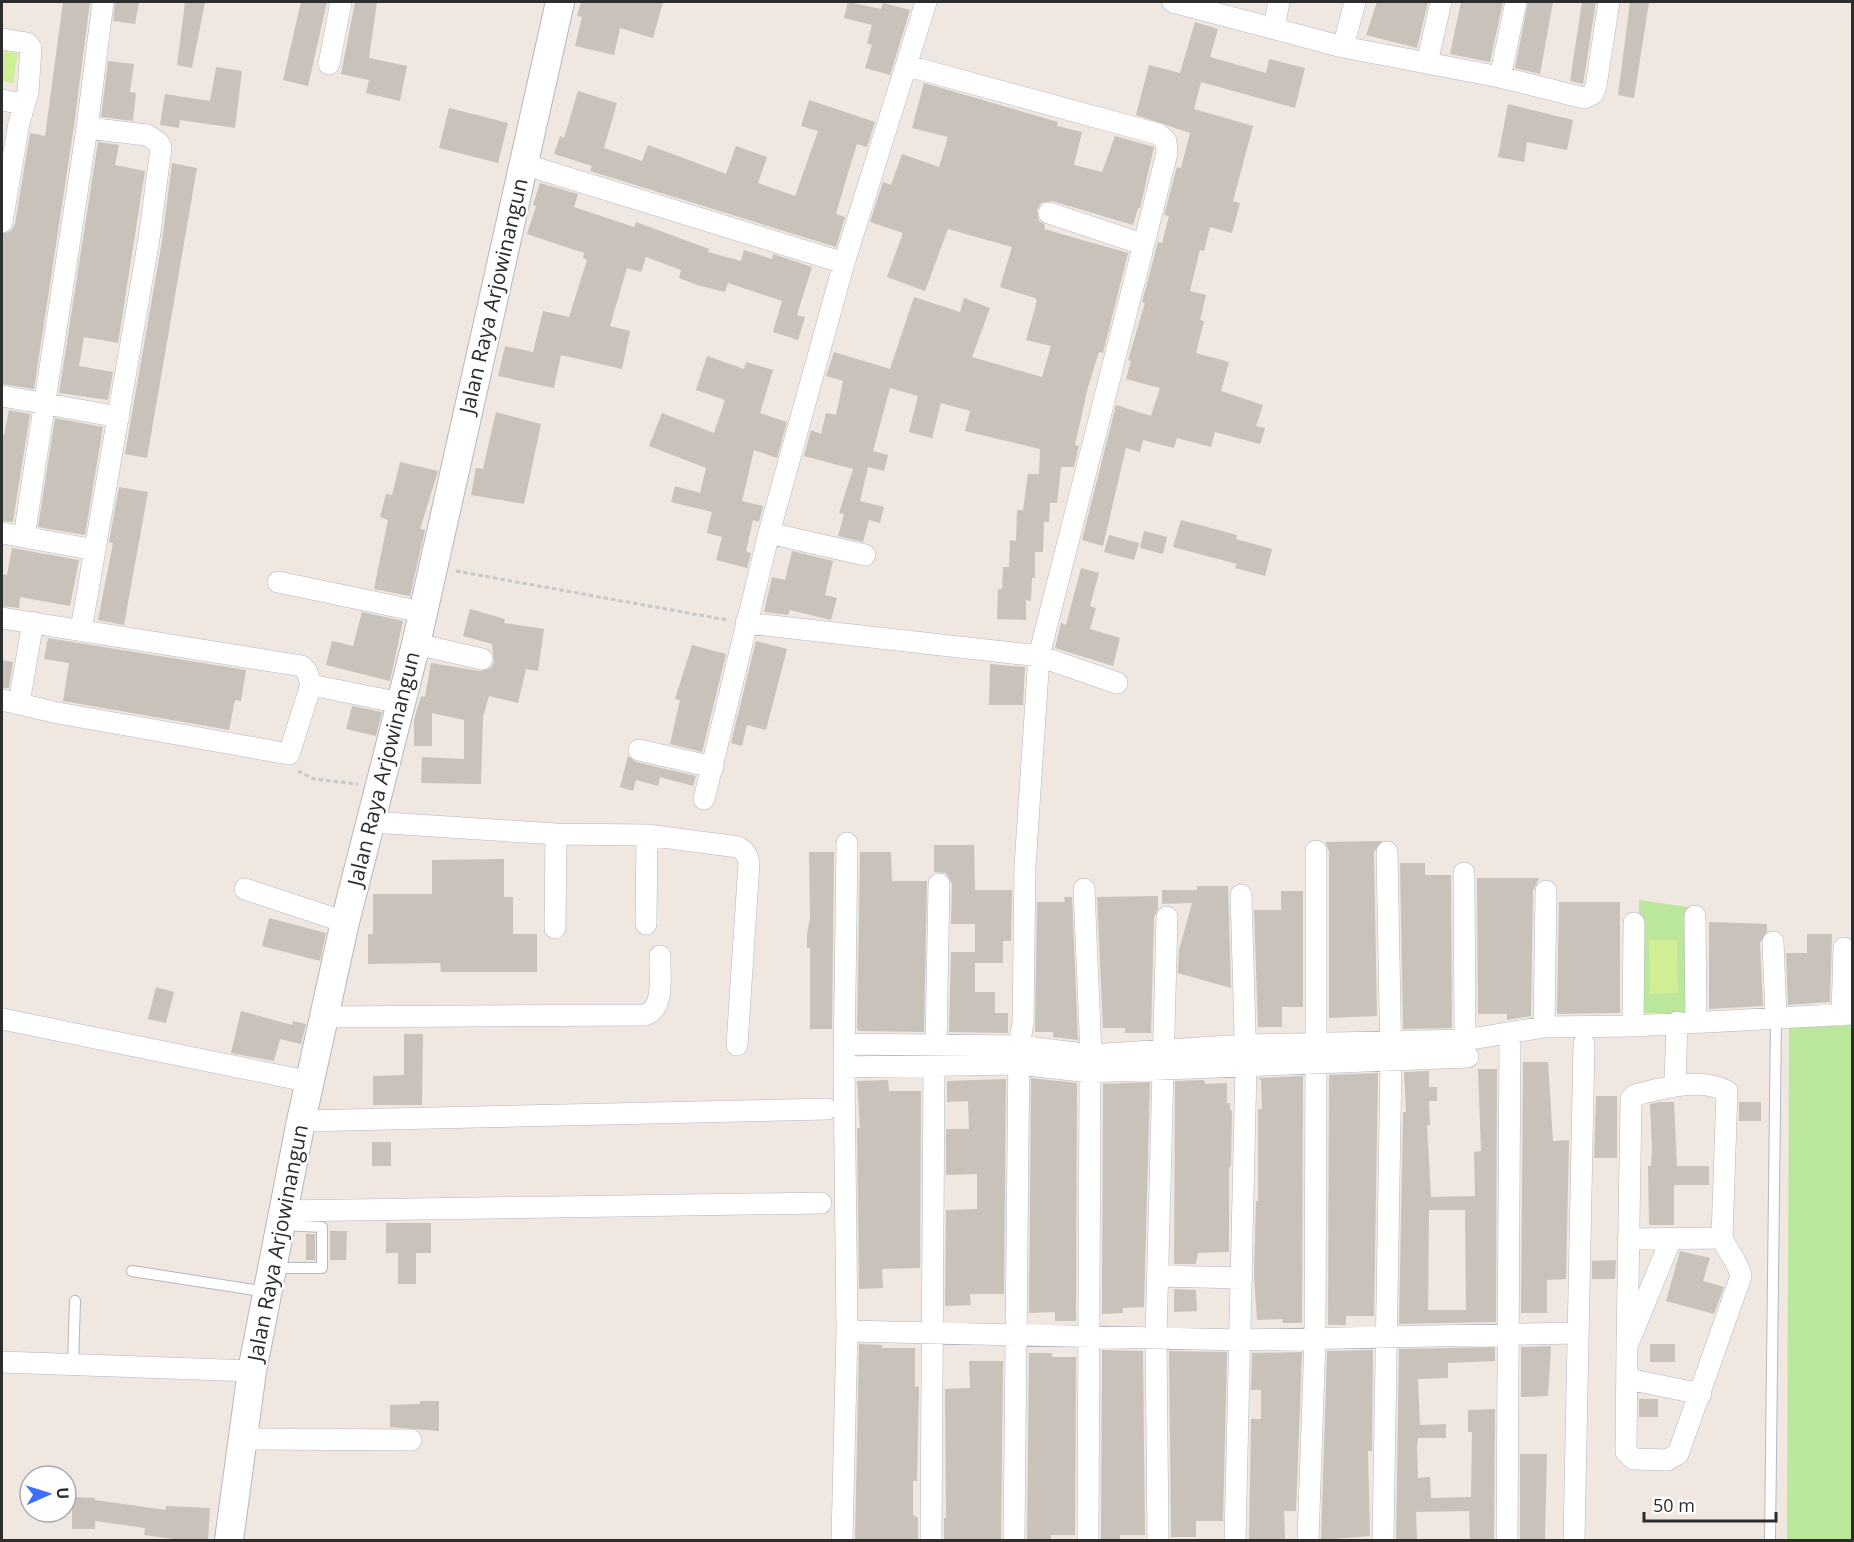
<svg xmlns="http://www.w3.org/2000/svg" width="1854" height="1542" font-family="'Open Sans',sans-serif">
<rect width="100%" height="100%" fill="#efe7e0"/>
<path fill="#bae79b" d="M 1639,900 L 1688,907 L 1688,1013 L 1639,1013 Z
M 1852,1025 L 1852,1540 L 1787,1540 L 1789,1028 Z"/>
<path fill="#cfee96" d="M 2,51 L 18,53 L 13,83 L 2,81 Z
M 1649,940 L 1677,940 L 1678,993 L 1650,994 Z"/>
<path fill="#c8c2bb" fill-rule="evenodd" d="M 63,2 L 90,2 L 74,126 L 34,389 L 2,384 L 2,234 L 11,231 L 15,224 L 30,133 L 45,136 Z
M 115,2 L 139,2 L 135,24 L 113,21 Z
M 185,2 L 205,2 L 192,68 L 177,65 Z
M 301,2 L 327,2 L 308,86 L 283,80 Z
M 355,2 L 377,2 L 369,58 L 407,66 L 400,101 L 366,93 L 369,80 L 341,74 Z
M 581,2 L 663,2 L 653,38 L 620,28 L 614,55 L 575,46 L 582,17 L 577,16 Z
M 848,2 L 881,9 L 883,3 L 910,10 L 890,75 L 865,68 L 872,45 L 867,43 L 872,25 L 844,18 Z
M 1377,2 L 1428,2 L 1417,48 L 1366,35 Z
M 1461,2 L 1503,2 L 1490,62 L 1450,54 Z
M 1528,2 L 1553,2 L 1540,74 L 1515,68 Z
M 1582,2 L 1596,2 L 1583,84 L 1570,81 Z
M 1630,2 L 1649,2 L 1634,98 L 1618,95 Z
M 1195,22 L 1218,29 L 1210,57 L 1266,73 L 1269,59 L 1305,68 L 1295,108 L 1201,82 L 1194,109 L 1253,126 L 1233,201 L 1240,203 L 1232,233 L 1210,227 L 1204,251 L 1200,250 L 1190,291 L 1206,295 L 1200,320 L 1204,321 L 1196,353 L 1229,362 L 1221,391 L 1263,405 L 1256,426 L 1265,428 L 1260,444 L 1215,432 L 1211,447 L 1177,438 L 1174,448 L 1143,440 L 1140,452 L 1126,448 L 1103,546 L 1082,540 L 1116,405 L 1151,416 L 1160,388 L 1126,379 L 1131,361 L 1128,360 L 1145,303 L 1142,302 L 1158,242 L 1162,243 L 1169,216 L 1164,215 L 1177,167 L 1181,168 L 1190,133 L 1136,115 L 1149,65 L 1180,73 Z
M 108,61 L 134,64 L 130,92 L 136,93 L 133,121 L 101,117 Z
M 216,67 L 242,71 L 235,128 L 180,120 L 179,128 L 160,125 L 165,94 L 210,101 Z
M 924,83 L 1058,122 L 1057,126 L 1082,132 L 1074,165 L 1102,172 L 1115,136 L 1154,147 L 1140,208 L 1138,208 L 1133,225 L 1052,201 L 1041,203 L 1037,210 L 1039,221 L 1045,225 L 1044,229 L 1128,253 L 1103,353 L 1099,352 L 1088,387 L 1075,445 L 1079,446 L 1074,467 L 1061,467 L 1057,503 L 1050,503 L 1049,522 L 1044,522 L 1043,552 L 1035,552 L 1035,578 L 1032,578 L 1031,601 L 1026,600 L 1026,620 L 997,619 L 998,589 L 1002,589 L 1003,567 L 1009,567 L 1010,540 L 1016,541 L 1017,510 L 1023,510 L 1028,474 L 1039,474 L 1040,449 L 965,431 L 970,411 L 941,403 L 932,438 L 909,432 L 918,396 L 890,388 L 873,451 L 888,455 L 884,471 L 868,467 L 860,501 L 884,507 L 880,523 L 869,520 L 863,542 L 838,536 L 844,514 L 839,513 L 853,469 L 804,456 L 811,430 L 821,434 L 826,413 L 836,415 L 843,381 L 826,376 L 834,352 L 890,369 L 914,297 L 960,312 L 964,298 L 990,308 L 972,357 L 1042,377 L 1051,346 L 1026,340 L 1037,301 L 1035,298 L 1000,287 L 1012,247 L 948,229 L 925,291 L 887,277 L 903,233 L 870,222 L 883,182 L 891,185 L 902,154 L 939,167 L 948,137 L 912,128 Z
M 578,91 L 617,103 L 604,148 L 642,161 L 648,145 L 726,174 L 736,146 L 767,157 L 758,183 L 795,196 L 818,131 L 801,126 L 809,100 L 875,122 L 867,147 L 857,144 L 848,173 L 836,214 L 845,217 L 836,247 L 590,171 L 592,166 L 554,154 L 560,136 L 564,138 Z
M 1508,104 L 1573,120 L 1567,150 L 1527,142 L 1524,162 L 1498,157 Z
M 449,108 L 508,123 L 498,163 L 439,148 Z
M 98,142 L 119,145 L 115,165 L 145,171 L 118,343 L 84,337 L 79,366 L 113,372 L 108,400 L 59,393 Z
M 172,163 L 197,168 L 147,458 L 125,454 L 162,241 Z
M 540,183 L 578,194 L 574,207 L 634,227 L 636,222 L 655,229 L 709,249 L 708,252 L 741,261 L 744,250 L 772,259 L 773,254 L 812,267 L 797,315 L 805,317 L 798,340 L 773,332 L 782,301 L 728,283 L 725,292 L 697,285 L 679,278 L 681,270 L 646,257 L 641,272 L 627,268 L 610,326 L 630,331 L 622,369 L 561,355 L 554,388 L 498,376 L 505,346 L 533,352 L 543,311 L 569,317 L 587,260 L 583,258 L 584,253 L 527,234 L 536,206 L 533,205 Z
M 707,356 L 744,369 L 746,362 L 773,370 L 760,413 L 787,422 L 777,458 L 754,450 L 742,501 L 763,506 L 759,522 L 753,520 L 746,551 L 751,553 L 747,568 L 716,560 L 722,537 L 707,533 L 712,512 L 671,502 L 675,486 L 700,493 L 706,468 L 649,446 L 662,413 L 714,433 L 725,400 L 696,390 Z
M 9,410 L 30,414 L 13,522 L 2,521 L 2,434 L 4,435 Z
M 496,412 L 541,424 L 524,504 L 471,495 L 476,468 L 483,469 Z
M 55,418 L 103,427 L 85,535 L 38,527 Z
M 400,462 L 438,471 L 420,529 L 425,530 L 410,596 L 374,589 L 388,520 L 380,517 L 386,494 L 392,495 Z
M 119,487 L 148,492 L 124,625 L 98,620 L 113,543 L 109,542 Z
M 1181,520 L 1237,535 L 1236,539 L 1272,549 L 1265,576 L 1235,568 L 1237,564 L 1173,547 Z
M 1144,531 L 1167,537 L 1163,554 L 1140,548 Z
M 1109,535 L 1139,543 L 1134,560 L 1104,552 Z
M 12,548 L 79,560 L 70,606 L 20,597 L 19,608 L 2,606 L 2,574 L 7,575 Z
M 792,551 L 833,561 L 825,595 L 837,598 L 831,620 L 790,610 L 788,615 L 764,612 L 772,577 L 785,580 Z
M 1081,568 L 1099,573 L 1090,606 L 1096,608 L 1090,629 L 1120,638 L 1113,666 L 1055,648 L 1061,623 L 1066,625 Z
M 470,609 L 505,619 L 504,623 L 544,629 L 538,671 L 526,669 L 518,703 L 489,696 L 483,717 L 481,784 L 421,783 L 422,757 L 464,759 L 464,720 L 432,713 L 432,746 L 414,746 L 414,720 L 421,696 L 425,697 L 431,663 L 480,671 L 491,668 L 494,662 L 492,644 L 463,636 Z
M 362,612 L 403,621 L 390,681 L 326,665 L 332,641 L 353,646 Z
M 48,638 L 246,670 L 241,701 L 235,700 L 229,730 L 63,701 L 69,663 L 44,659 Z
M 756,641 L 787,649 L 766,730 L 747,725 L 742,746 L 731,743 Z
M 692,645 L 726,654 L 702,752 L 670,744 L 680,700 L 675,699 Z
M 2,660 L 13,662 L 9,688 L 2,688 Z
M 990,664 L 1025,667 L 1023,705 L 989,705 Z
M 352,706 L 382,712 L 376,736 L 346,729 Z
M 628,756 L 636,762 L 696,776 L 693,786 L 660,777 L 658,786 L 636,780 L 633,791 L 620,787 Z
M 1382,841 L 1374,852 L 1377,1016 L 1329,1018 L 1329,851 L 1325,842 Z
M 934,845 L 974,845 L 975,890 L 1012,890 L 1011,941 L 1003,941 L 1003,963 L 975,963 L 975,924 L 951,924 L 952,884 L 946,873 L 934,872 Z
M 809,852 L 834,852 L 832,1029 L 810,1029 L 810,948 L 807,948 L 807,934 L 810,918 Z
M 860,852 L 891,852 L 892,881 L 927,881 L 924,1032 L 859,1031 L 857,1029 Z
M 504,859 L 504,897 L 513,897 L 513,934 L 537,934 L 537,972 L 441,972 L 440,963 L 368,964 L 368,934 L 373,934 L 373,894 L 432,894 L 432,860 Z
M 1400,863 L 1425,863 L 1425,875 L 1451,875 L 1452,1028 L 1403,1029 Z
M 1477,878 L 1539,878 L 1533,891 L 1531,1016 L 1507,1020 L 1507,1014 L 1478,1014 Z
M 1197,886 L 1228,886 L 1231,988 L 1178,973 L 1179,950 L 1192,903 L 1162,904 L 1162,890 L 1197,890 Z
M 1281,891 L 1303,891 L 1303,1007 L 1282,1007 L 1282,1027 L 1258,1027 L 1254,910 L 1281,910 Z
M 1158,896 L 1158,909 L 1154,917 L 1151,1033 L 1125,1033 L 1125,1028 L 1103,1028 L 1097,897 Z
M 1064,897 L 1072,897 L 1078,1040 L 1053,1037 L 1053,1032 L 1035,1032 L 1037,902 L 1065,902 Z
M 1559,902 L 1620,902 L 1620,1013 L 1557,1014 Z
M 269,918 L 326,933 L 320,961 L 262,946 Z
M 1709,922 L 1767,924 L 1767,931 L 1760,943 L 1763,1006 L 1709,1009 Z
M 1807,934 L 1832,934 L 1830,1002 L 1788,1005 L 1786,953 L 1807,953 Z
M 951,952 L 975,952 L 975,992 L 995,992 L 995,1013 L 1008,1013 L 1008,1033 L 949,1032 Z
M 156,987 L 174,992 L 166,1023 L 148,1019 Z
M 241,1011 L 292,1025 L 293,1021 L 306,1024 L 301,1044 L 280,1039 L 274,1061 L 231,1053 Z
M 404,1034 L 423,1034 L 422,1105 L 373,1105 L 373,1076 L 404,1075 Z
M 1523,1062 L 1548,1062 L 1553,1141 L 1569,1140 L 1566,1279 L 1547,1280 L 1547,1313 L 1521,1313 Z
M 1478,1069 L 1497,1069 L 1496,1322 L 1399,1324 L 1403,1112 L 1406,1112 L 1404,1072 L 1429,1071 L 1429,1087 L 1437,1087 L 1437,1101 L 1429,1101 L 1430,1125 L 1427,1125 L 1431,1197 L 1475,1196 L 1474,1152 L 1481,1151 ZM 1429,1210 L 1465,1210 L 1466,1310 L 1428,1310 Z
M 1378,1073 L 1374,1316 L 1346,1316 L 1346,1325 L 1328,1325 L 1329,1075 Z
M 1303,1076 L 1302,1323 L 1283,1323 L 1282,1319 L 1257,1320 L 1254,1275 L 1256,1201 L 1258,1201 L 1258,1109 L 1262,1109 L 1261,1080 L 1258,1078 Z
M 1031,1078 L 1077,1083 L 1076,1321 L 1055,1321 L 1055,1312 L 1029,1313 Z
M 1006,1079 L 1004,1294 L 970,1294 L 971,1305 L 945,1306 L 946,1210 L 977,1209 L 977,1174 L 946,1175 L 946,1129 L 969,1129 L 968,1101 L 947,1102 L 947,1081 Z
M 888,1080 L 889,1091 L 921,1091 L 920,1268 L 882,1269 L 883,1288 L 859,1289 L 857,1128 L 860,1128 L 857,1081 Z
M 1204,1080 L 1205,1084 L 1227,1083 L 1227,1103 L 1230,1103 L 1230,1110 L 1232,1110 L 1231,1166 L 1229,1167 L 1229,1252 L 1198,1253 L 1196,1264 L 1174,1264 L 1175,1081 Z
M 1150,1082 L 1144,1307 L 1123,1308 L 1123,1313 L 1102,1314 L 1103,1084 Z
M 1596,1096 L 1617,1096 L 1617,1158 L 1594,1158 Z
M 1660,1102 L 1674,1102 L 1677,1166 L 1709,1166 L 1709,1185 L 1674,1185 L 1674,1225 L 1649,1225 L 1648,1166 L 1651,1166 L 1652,1147 L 1650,1104 Z
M 1739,1102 L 1761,1102 L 1761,1121 L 1739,1121 Z
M 372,1142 L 391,1142 L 391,1166 L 372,1166 Z
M 386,1223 L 431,1223 L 431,1253 L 416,1253 L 416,1284 L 398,1284 L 398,1253 L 386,1253 Z
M 330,1231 L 347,1231 L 346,1260 L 330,1260 Z
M 306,1234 L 315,1234 L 315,1260 L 306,1260 Z
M 1680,1251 L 1710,1258 L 1703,1281 L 1724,1287 L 1714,1314 L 1666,1301 Z
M 1616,1260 L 1615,1279 L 1592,1279 L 1592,1261 Z
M 1174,1289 L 1196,1290 L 1197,1311 L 1174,1312 Z
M 859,1344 L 882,1345 L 882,1348 L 915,1348 L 915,1387 L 919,1386 L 917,1481 L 913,1481 L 913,1515 L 918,1518 L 918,1540 L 855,1540 Z
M 1650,1344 L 1675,1344 L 1675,1362 L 1650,1362 Z
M 1551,1346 L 1548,1396 L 1521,1397 L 1521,1347 Z
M 1495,1347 L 1495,1361 L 1448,1363 L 1448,1378 L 1418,1379 L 1420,1425 L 1446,1424 L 1446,1438 L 1418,1438 L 1417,1446 L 1418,1478 L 1430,1477 L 1431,1498 L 1471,1497 L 1472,1432 L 1468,1432 L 1468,1410 L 1495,1409 L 1494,1540 L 1470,1540 L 1469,1511 L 1416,1512 L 1417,1540 L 1396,1540 L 1399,1349 Z
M 1102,1350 L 1143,1351 L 1145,1535 L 1120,1535 L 1120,1539 L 1101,1539 Z
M 1373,1350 L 1372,1451 L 1368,1451 L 1370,1536 L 1321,1540 L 1327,1351 Z
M 1169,1351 L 1227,1352 L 1223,1521 L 1196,1521 L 1196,1537 L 1171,1537 Z
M 1302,1352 L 1296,1511 L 1284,1511 L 1285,1540 L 1249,1540 L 1251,1419 L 1261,1419 L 1261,1390 L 1251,1390 L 1252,1353 Z
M 1029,1353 L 1052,1353 L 1052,1357 L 1076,1357 L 1075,1535 L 1051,1535 L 1051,1540 L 1027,1540 Z
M 969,1361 L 1003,1361 L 1001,1540 L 944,1540 L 944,1518 L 946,1518 L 945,1389 L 970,1388 Z
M 1639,1399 L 1658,1399 L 1658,1417 L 1639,1417 Z
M 420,1401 L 439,1401 L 439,1431 L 390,1427 L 390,1405 L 420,1404 Z
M 1520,1454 L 1547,1454 L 1545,1540 L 1520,1540 Z
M 72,1497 L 95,1498 L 95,1500 L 166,1510 L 166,1506 L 210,1508 L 208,1540 L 181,1540 L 144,1535 L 145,1528 L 95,1521 L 95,1529 L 72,1529 Z"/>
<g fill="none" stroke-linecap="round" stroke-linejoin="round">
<g stroke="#b3b7c1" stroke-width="12">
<path id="lane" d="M 273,1268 L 322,1268 L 322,1227 L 283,1225
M 132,1271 L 267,1292
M 73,1364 L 75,1301
M 1770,1540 L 1776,1017"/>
</g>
<g stroke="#b3b7c1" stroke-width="22">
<path id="street" d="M 1173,2 L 1343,47 L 1500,77 L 1584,98 L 1593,94 L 1596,86 L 1609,2
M 1274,28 L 1279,2
M 2,39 L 27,43 L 31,48 L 28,92 L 19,123 L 2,222
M 1343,47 L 1355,2
M 1427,63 L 1441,2
M 329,64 L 341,2
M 1500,77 L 1516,2
M 2,100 L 23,104
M 87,128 L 103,2
M 523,164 L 844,263
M 1049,213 L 1142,244
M 2,396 L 119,417
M 2,533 L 95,550
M 769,533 L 865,555
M 24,537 L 87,128 L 147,135 L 159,143 L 161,148 L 149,239 L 81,630
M 278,582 L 422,612
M 2,618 L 302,666 L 307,672 L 311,685 L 289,754 L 58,713 L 2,700
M 746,623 L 1039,656 L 1167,153 L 1166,141 L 1158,134 L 908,66
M 416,644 L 482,659
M 311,685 L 401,703
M 19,703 L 33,622
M 639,750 L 713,767
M 704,799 L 769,533 L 844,263 L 926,2
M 371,822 L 556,834 L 647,835 L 738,847 C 745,851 748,855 749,863 L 737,1045
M 1316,851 L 1316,1042
M 1464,873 L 1465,1040
M 245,889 L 345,922
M 1084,889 L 1091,1055
M 1695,916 L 1696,1020
M 646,924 L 647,835
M 555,928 L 556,834
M 1773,942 L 1776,1017
M 1842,1015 L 1844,948
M 324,1017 L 645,1015 C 666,1008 659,974 660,956
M 2,1019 L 311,1082
M 1633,1026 L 1634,923
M 1544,1027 L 1546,891
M 846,1044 L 1019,1046 L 1091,1055 L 1245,1045 L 1465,1040 L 1544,1027 L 1633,1026 L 1852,1014
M 936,1046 L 939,884
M 844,1067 L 1019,1064 L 1090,1072 L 1468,1057
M 1675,1085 L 1677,1022
M 301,1121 L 827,1109
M 283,1211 L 821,1203
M 1628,1239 L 1722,1238
M 1158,1276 L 1242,1278
M 847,1331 L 1241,1340 L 1578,1333
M 1627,1346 L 1631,1099 L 1635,1095 C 1663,1088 1700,1077 1727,1091 L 1722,1238 C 1728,1253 1738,1261 1741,1276 L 1678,1454 L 1667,1460 L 1634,1459 L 1626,1452 L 1627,1346 L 1671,1239
M 2,1362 L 252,1371
M 1628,1379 L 1701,1394
M 243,1439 L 411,1440
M 842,1540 L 847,1331 L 844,1067 L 847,843
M 931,1540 L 934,1067
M 1014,1540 L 1019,1046 L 1023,1023 L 1025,866 L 1039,656 L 1117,683
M 1088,1540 L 1090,1072
M 1158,1540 L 1156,1338 L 1167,917
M 1235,1540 L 1246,1067 L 1241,895
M 1308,1540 L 1315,1339 L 1316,1063
M 1383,1540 L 1391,1062 L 1387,852
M 1507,1540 L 1510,1033
M 1574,1540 L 1584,1044"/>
</g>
<g stroke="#b3b7c1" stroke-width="30">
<path id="secondary" d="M 229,1540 L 252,1371 L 301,1121 L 345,922 L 416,644 L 560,2"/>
</g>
<path stroke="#c8c8c8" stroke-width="3" stroke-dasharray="4.5 3" stroke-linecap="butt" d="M 456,571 L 727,620
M 298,771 L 314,779 L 358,784"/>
<use href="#lane" stroke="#fff" stroke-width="10"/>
<use href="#street" stroke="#fff" stroke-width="21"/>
<use href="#secondary" stroke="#fff" stroke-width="28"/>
</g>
<g text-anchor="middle" stroke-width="5" stroke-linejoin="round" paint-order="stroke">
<g font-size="21" fill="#2d2d2d" stroke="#fff">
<text transform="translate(494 296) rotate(-77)" y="7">Jalan Raya Arjowinangun</text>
<text transform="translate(384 769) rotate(-76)" y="7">Jalan Raya Arjowinangun</text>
<text transform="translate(278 1243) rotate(-79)" y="7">Jalan Raya Arjowinangun</text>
</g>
</g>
<rect width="1854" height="1542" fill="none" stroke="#2d2d2d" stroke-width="6"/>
<g transform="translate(48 1494) rotate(87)"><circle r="28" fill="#ffffff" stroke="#ababab" stroke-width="1.5"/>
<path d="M0-4.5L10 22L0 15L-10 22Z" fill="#3d6fff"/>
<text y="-9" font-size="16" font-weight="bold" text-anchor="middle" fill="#2d2d2d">U</text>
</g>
<path d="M1644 1512v9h132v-9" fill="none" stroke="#2d2d2d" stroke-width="3"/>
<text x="1653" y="1512" font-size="18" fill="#2d2d2d" stroke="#ffffff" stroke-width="4.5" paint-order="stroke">50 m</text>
</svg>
